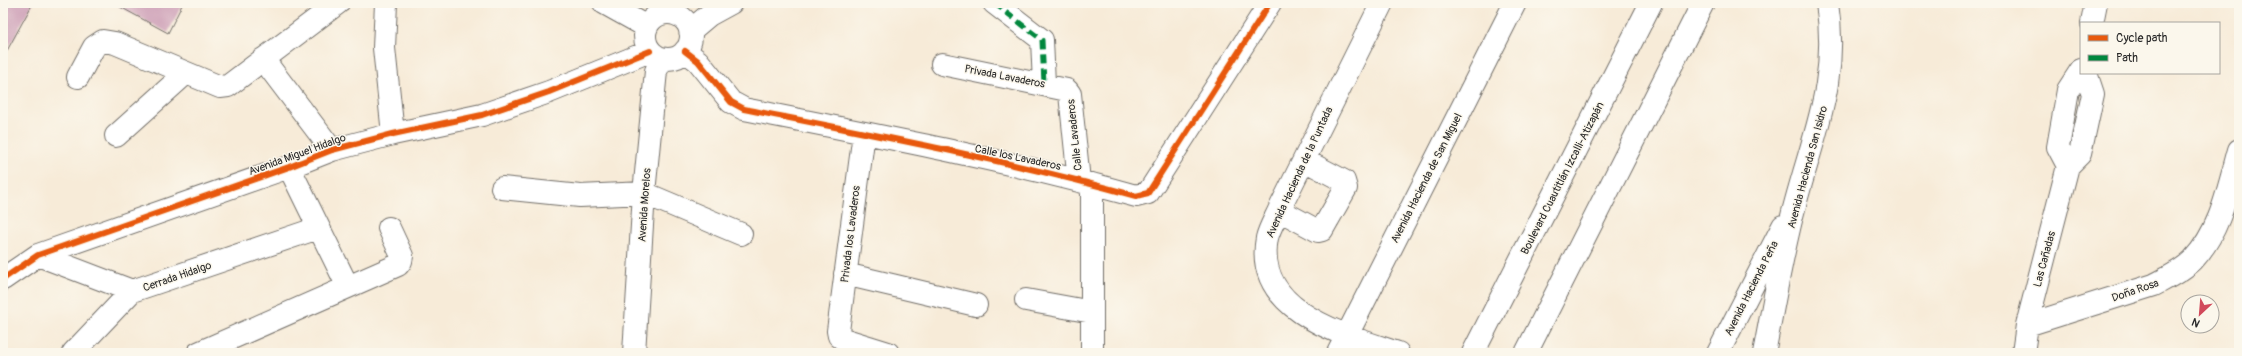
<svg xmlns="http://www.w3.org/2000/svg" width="2242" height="356" font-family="Pangolin,sans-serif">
<rect width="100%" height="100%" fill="#fbf7ec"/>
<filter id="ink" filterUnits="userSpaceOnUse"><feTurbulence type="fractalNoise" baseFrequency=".025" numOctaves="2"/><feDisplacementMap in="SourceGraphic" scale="8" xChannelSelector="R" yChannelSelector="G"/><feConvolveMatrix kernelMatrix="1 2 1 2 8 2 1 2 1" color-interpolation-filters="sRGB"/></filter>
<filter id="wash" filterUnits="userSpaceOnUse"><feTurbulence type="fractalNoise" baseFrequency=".012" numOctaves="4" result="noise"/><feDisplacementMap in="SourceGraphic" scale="16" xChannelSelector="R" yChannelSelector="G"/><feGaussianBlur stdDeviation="0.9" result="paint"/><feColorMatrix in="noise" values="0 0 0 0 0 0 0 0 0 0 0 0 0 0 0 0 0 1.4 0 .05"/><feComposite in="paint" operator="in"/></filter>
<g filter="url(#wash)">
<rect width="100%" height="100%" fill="#f7ebd8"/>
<g id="blocks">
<path fill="#cc9cb5" d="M 3,3 L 33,3 L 3,58 Z
M 113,3 L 183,3 L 168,33 Z"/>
</g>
</g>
<g filter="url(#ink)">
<use href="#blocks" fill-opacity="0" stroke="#726e68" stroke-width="1"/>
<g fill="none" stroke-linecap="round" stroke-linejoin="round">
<g stroke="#726e68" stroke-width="24">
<path id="minor" d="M 386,3 L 384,48 L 393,134
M 604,3 L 647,27
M 994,3 L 1042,40 L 1044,84
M 1382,3 L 1279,210 C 1275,219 1269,229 1267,238 C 1253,312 1345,335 1398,353
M645 36a23 23 0 1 1 46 0a23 23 0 1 1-46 0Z
M 2092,23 L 2096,3
M 690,31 L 709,15 L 731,3
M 685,51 L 698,61 L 731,102 L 744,109 C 875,135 1007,160 1136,196 L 1148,193 L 1270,3
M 263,59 L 332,150
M 942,64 L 1067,90 L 1070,94 L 1079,181
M 78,77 L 94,47 L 103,41 L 115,43 L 220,87 L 228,86 L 338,3
M 864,133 L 838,331 L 839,336 L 843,339 L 888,353
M 116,136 L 186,73
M 2068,166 L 2058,147 L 2068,90 L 2081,70
M 289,167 L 348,287
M 502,188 L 580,196 L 644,193 L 741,234
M 1279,210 L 1318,231 L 1322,230 L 1346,188 L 1344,181 L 1304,160
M 38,255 L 132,291 L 318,228
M 845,274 L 976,305
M 3,279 L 38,255 L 289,167 L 332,150 L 393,134 L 482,115 L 549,92 L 650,51
M 1026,300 L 1092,312
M 2027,325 L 2154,285 C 2167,278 2182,271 2193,260 C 2221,230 2228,189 2239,150
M 73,353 L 132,291
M 198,353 L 398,265 L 401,261 L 402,256 L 389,228
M 634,353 L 644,193 L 656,71 L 662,59
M 1092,353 L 1092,184
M 1338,353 L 1515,3
M 1718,353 L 1783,226
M 1764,353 C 1774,303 1782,251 1796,201 C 1815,130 1839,79 1827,3
M 2023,353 L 2027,325 L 2068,166 L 2080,154 L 2093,94 L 2086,73"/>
</g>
<g stroke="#726e68" stroke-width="24">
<path id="major" d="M 1473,353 L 1651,3
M 1526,353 L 1703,3"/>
</g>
<use href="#minor" stroke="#fff" stroke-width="22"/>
<use href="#major" stroke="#fff" stroke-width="22"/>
<path stroke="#00873e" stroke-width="5" stroke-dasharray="10 5" stroke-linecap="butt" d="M 994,3 L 1042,40 L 1044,84"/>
<g stroke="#fbf7ec" stroke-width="8">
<path id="cycleway" d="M 685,51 L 698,61 L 731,102 L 744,109 C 875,135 1007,160 1136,196 L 1148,193 L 1270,3
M 3,279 L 38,255 L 289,167 L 332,150 L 393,134 L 482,115 L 549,92 L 650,51"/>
</g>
<use href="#cycleway" stroke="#e8590c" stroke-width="6"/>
</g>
</g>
<g text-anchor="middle" stroke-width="3" stroke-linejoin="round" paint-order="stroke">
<g font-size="11" fill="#2b2b2b" stroke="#fbf7ec">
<text transform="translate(1005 76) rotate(11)" y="4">Privada Lavaderos</text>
<text transform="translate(1074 135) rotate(-96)" y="4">Calle Lavaderos</text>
<text transform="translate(297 154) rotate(-20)" y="4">Avenida Miguel Hidalgo</text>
<text transform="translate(1018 157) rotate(12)" y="4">Calle los Lavaderos</text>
<text transform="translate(1807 167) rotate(-75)" y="4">Avenida Hacienda San Isidro</text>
<text transform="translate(1299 172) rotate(-65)" y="4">Avenida Hacienda de la Puntada</text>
<text transform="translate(1426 178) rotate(-63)" y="4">Avenida Hacienda de San Miguel</text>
<text transform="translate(1562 178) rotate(-63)" y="4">Boulevard Cuautitlán Izcalli-Atizapán</text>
<text transform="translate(644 205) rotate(-86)" y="4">Avenida Morelos</text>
<text transform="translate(850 234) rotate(-83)" y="4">Privada los Lavaderos</text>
<text transform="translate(2044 259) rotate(-75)" y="4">Las Cañadas</text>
<text transform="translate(177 276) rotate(-19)" y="4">Cerrada Hidalgo</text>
<text transform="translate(1751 288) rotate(-63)" y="4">Avenida Hacienda Peña</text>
<text transform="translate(2135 290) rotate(-19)" y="4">Doña Rosa</text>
</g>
</g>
<rect width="2242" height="356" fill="none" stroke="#fbf7ec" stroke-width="16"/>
<rect x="2080" y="22" width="140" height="52" fill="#fbf7ec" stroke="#a8a59f"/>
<rect x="2088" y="35" width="20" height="6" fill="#e8590c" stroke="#a8a59f"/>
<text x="2116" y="42" font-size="12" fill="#2b2b2b">Cycle path</text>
<rect x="2088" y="55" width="20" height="6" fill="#00873e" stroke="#a8a59f"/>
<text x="2116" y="62" font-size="12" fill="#2b2b2b">Path</text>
<g transform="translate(2200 314) rotate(206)"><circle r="19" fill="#fbf7ec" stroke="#a8a59f"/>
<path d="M0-3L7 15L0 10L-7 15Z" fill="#d1495b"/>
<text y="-6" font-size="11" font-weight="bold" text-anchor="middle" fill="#2b2b2b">N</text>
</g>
</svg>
